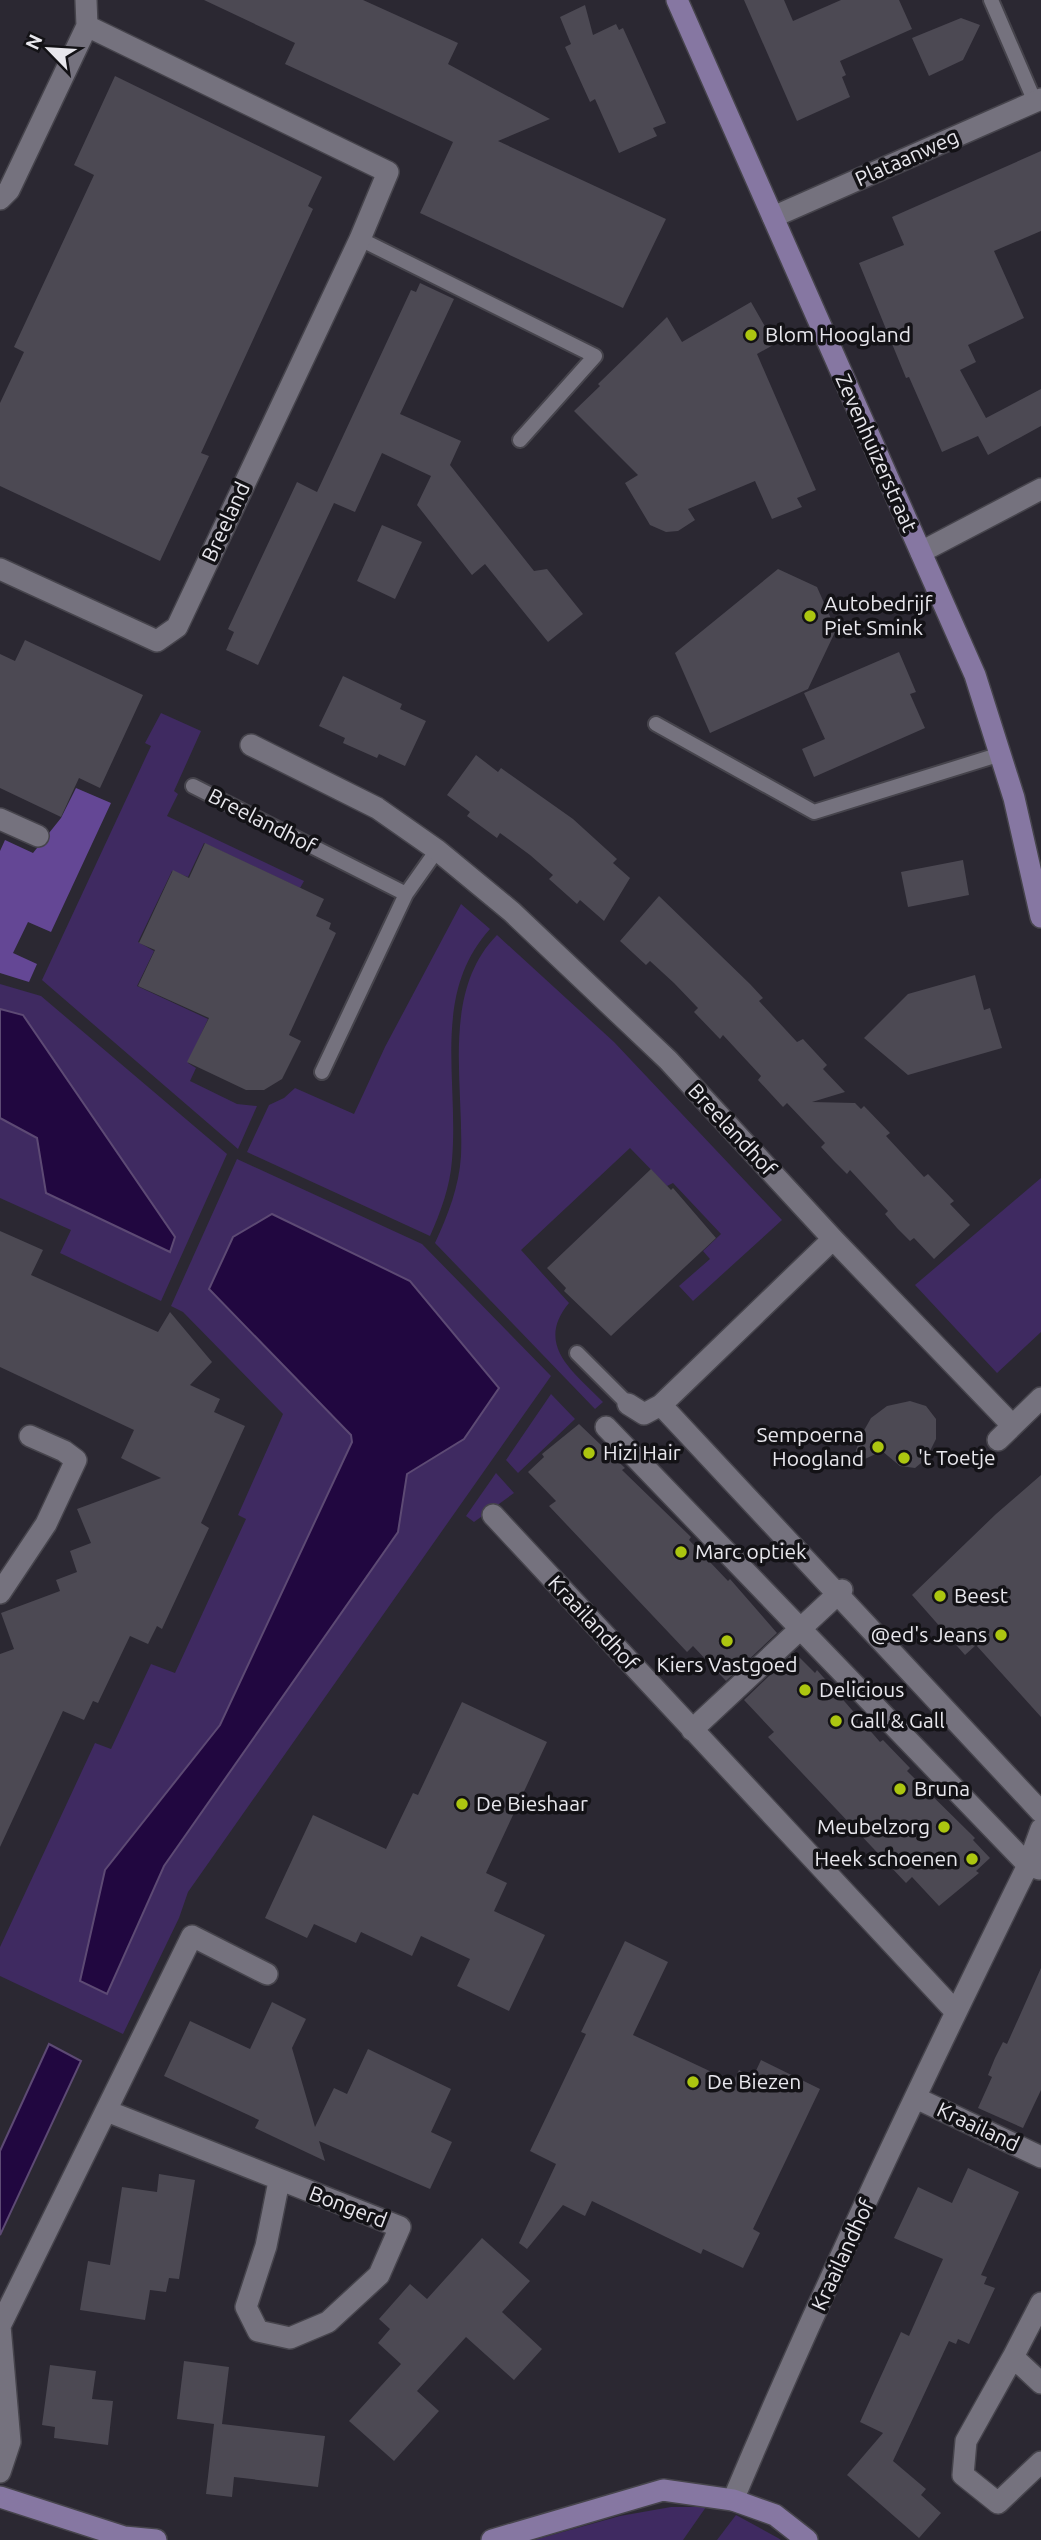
<svg xmlns="http://www.w3.org/2000/svg" width="1041" height="2540" font-family="Ubuntu,sans-serif">
<rect width="100%" height="100%" fill="#2b2832"/>
<path fill="#3f2a61" fill-rule="evenodd" d="M 161,713 L 201,731 L 174,791 L 178,794 L 167,816 L 304,881 L 300,888 L 204,843 L 188,877 L 172,871 L 138,942 L 154,951 L 137,986 L 208,1019 L 188,1063 L 196,1068 L 190,1081 L 237,1104 L 257,1106 L 238,1149 L 42,980 L 151,746 L 145,743 Z
M 461,904 L 490,929 C 431,994 459,1080 452,1160 C 450,1187 441,1211 430,1236 L 247,1152 L 269,1105 L 284,1098 L 295,1088 L 354,1114 L 385,1047 Z
M 497,935 L 614,1042 L 782,1220 L 693,1301 L 679,1286 L 710,1259 L 703,1251 L 721,1234 L 673,1183 L 667,1186 L 630,1148 L 521,1250 L 569,1303 C 534,1345 574,1372 603,1402 L 595,1409 L 435,1243 C 448,1215 459,1187 461,1156 C 464,1083 441,992 497,935 Z
M 0,984 L 41,996 L 227,1154 L 161,1301 L 60,1253 L 71,1230 L 0,1198 L 0,1118 L 37,1138 L 46,1193 L 81,1210 L 175,1237 L 23,1015 L 0,1009 Z
M 237,1159 L 422,1244 L 551,1376 L 188,1892 L 179,1918 L 123,2034 L 0,1976 L 0,1947 L 95,1743 L 111,1749 L 151,1664 L 175,1673 L 246,1519 L 238,1515 L 283,1414 L 183,1312 L 171,1306 ZM 272,1214 L 410,1281 L 464,1439 L 407,1474 L 398,1532 L 164,1866 L 106,1994 L 80,1981 L 105,1870 L 220,1725 L 352,1442 L 351,1435 L 233,1237 Z
M 1041,1178 L 1041,1332 L 997,1373 L 915,1285 Z
M 551,1394 L 575,1419 L 518,1473 L 506,1460 Z
M 496,1473 L 514,1493 L 474,1522 L 466,1516 Z
M 671,2507 L 706,2507 L 683,2540 L 534,2540 L 620,2516 Z
M 736,2515 L 778,2538 L 781,2540 L 717,2540 Z"/>
<path fill="#644795" d="M 76,788 L 111,803 L 51,932 L 28,922 L 13,953 L 37,964 L 29,982 L 0,973 L 0,851 L 5,840 L 33,853 L 61,818 Z"/>
<path fill="#210740" stroke="#5d4a74" stroke-width="2" d="M 0,1009 L 23,1015 L 175,1237 L 170,1252 L 46,1193 L 37,1138 L 0,1118 Z
M 272,1214 L 410,1281 L 499,1388 L 464,1439 L 407,1474 L 398,1532 L 164,1866 L 107,1994 L 80,1981 L 105,1870 L 220,1725 L 352,1442 L 351,1435 L 209,1289 L 233,1237 Z
M 49,2044 L 81,2061 L 0,2235 L 0,2151 Z"/>
<path fill="#4c4953" d="M 204,0 L 363,0 L 458,43 L 448,64 L 550,119 L 498,141 L 666,219 L 623,308 L 420,213 L 453,142 L 285,64 L 295,43 Z
M 744,0 L 784,0 L 793,21 L 841,0 L 899,0 L 912,29 L 840,61 L 846,75 L 842,77 L 850,97 L 797,121 Z
M 585,5 L 593,35 L 616,24 L 619,30 L 623,28 L 666,123 L 653,128 L 657,136 L 619,153 L 595,99 L 590,102 L 565,47 L 571,44 L 560,17 Z
M 961,18 L 980,25 L 963,60 L 929,76 L 912,38 Z
M 115,76 L 322,177 L 308,206 L 313,209 L 201,453 L 209,456 L 160,561 L 0,486 L 0,403 L 24,352 L 14,347 L 94,175 L 74,165 Z
M 1041,151 L 1041,231 L 994,251 L 1024,318 L 968,345 L 976,362 L 960,370 L 986,418 L 1041,389 L 1041,426 L 988,455 L 978,436 L 942,452 L 909,377 L 906,378 L 859,263 L 904,245 L 892,217 Z
M 420,283 L 454,299 L 400,414 L 461,441 L 450,465 L 534,571 L 547,569 L 583,614 L 548,642 L 485,564 L 472,575 L 417,505 L 431,476 L 382,453 L 355,512 L 334,503 L 258,665 L 226,650 L 234,632 L 228,629 L 297,482 L 317,492 L 411,290 L 416,292 Z
M 751,302 L 775,344 L 757,354 L 816,490 L 797,498 L 802,507 L 772,519 L 755,481 L 688,509 L 695,520 L 678,531 L 666,532 L 650,525 L 625,483 L 638,475 L 574,411 L 600,386 L 598,384 L 667,317 L 682,342 Z
M 382,525 L 422,542 L 395,599 L 357,581 Z
M 778,569 L 817,587 L 836,630 L 808,689 L 710,733 L 675,653 Z
M 25,640 L 143,695 L 100,788 L 79,778 L 61,817 L 0,788 L 0,654 L 15,661 Z
M 899,652 L 916,692 L 910,694 L 925,728 L 814,777 L 802,749 L 825,739 L 804,693 Z
M 343,676 L 402,704 L 400,709 L 426,721 L 405,766 L 379,754 L 377,758 L 343,743 L 345,738 L 319,726 Z
M 476,755 L 498,772 L 501,768 L 573,819 L 617,859 L 613,863 L 630,878 L 604,921 L 580,900 L 577,904 L 549,879 L 553,875 L 530,855 L 500,833 L 497,838 L 467,816 L 470,812 L 447,795 Z
M 205,843 L 324,899 L 316,916 L 331,923 L 329,929 L 336,933 L 289,1035 L 301,1041 L 282,1079 L 264,1090 L 246,1090 L 187,1062 L 209,1018 L 138,986 L 155,950 L 139,943 L 173,870 L 189,878 Z
M 963,860 L 969,895 L 908,907 L 901,872 Z
M 659,896 L 750,984 L 763,998 L 759,1001 L 797,1042 L 803,1039 L 827,1065 L 823,1069 L 845,1092 L 812,1102 L 855,1103 L 861,1109 L 864,1106 L 890,1133 L 886,1136 L 924,1177 L 928,1174 L 954,1201 L 950,1204 L 970,1225 L 934,1259 L 914,1238 L 910,1241 L 897,1228 L 885,1214 L 888,1211 L 850,1170 L 847,1174 L 834,1161 L 821,1147 L 825,1143 L 787,1103 L 783,1107 L 758,1080 L 761,1076 L 723,1035 L 720,1039 L 694,1012 L 698,1008 L 674,983 L 650,961 L 646,965 L 620,941 Z
M 975,975 L 984,1010 L 990,1008 L 1002,1048 L 908,1075 L 864,1038 L 908,994 Z
M 651,1169 L 671,1190 L 673,1188 L 716,1238 L 611,1336 L 564,1291 L 566,1288 L 547,1268 Z
M 0,1231 L 43,1250 L 31,1275 L 158,1332 L 170,1312 L 212,1362 L 190,1385 L 220,1399 L 214,1412 L 245,1426 L 201,1523 L 209,1528 L 162,1629 L 157,1626 L 148,1644 L 130,1636 L 98,1703 L 93,1701 L 84,1720 L 63,1711 L 0,1847 L 0,1654 L 14,1649 L 1,1613 L 60,1591 L 56,1580 L 77,1572 L 70,1551 L 91,1543 L 77,1509 L 161,1478 L 121,1458 L 134,1430 L 0,1367 Z
M 910,1401 L 926,1406 L 936,1419 L 936,1439 L 926,1459 L 915,1468 L 900,1466 L 882,1451 L 850,1466 L 862,1434 L 871,1418 L 887,1406 Z
M 579,1424 L 625,1468 L 622,1470 L 691,1537 L 689,1540 L 728,1581 L 730,1579 L 777,1633 L 726,1681 L 693,1646 L 687,1652 L 549,1506 L 556,1501 L 528,1472 L 544,1457 L 542,1454 Z
M 1041,1475 L 1041,1717 L 976,1645 L 965,1655 L 912,1595 L 996,1514 Z
M 794,1652 L 815,1673 L 817,1670 L 880,1742 L 883,1740 L 910,1768 L 907,1771 L 975,1838 L 973,1840 L 990,1858 L 976,1871 L 979,1873 L 939,1906 L 912,1877 L 906,1883 L 768,1737 L 774,1732 L 744,1700 Z
M 462,1702 L 547,1742 L 486,1873 L 507,1883 L 494,1911 L 545,1935 L 509,2011 L 457,1986 L 470,1959 L 421,1936 L 412,1956 L 361,1932 L 356,1943 L 314,1924 L 307,1938 L 265,1918 L 313,1815 L 386,1849 L 413,1793 L 418,1795 Z
M 625,1941 L 668,1962 L 633,2035 L 733,2082 L 739,2070 L 753,2077 L 761,2060 L 820,2089 L 753,2229 L 760,2233 L 743,2268 L 703,2249 L 701,2254 L 592,2201 L 585,2216 L 563,2205 L 527,2249 L 519,2243 L 556,2164 L 530,2151 L 586,2034 L 581,2032 Z
M 1041,1968 L 1041,2090 L 1023,2128 L 978,2108 L 992,2077 L 988,2075 L 995,2058 L 1003,2042 L 1007,2044 Z
M 272,2002 L 306,2019 L 292,2048 L 315,2127 L 334,2088 L 347,2094 L 368,2049 L 451,2089 L 431,2132 L 452,2142 L 430,2189 L 319,2141 L 325,2161 L 255,2128 L 259,2120 L 164,2076 L 190,2021 L 250,2049 Z
M 968,2168 L 1019,2192 L 981,2275 L 987,2277 L 984,2284 L 995,2288 L 969,2344 L 958,2339 L 956,2344 L 949,2341 L 893,2461 L 926,2489 L 921,2495 L 941,2513 L 919,2538 L 847,2475 L 883,2433 L 860,2422 L 901,2332 L 909,2336 L 943,2259 L 894,2238 L 918,2187 L 952,2203 Z
M 159,2174 L 195,2180 L 179,2279 L 169,2278 L 166,2292 L 150,2290 L 145,2320 L 80,2310 L 88,2261 L 110,2265 L 122,2187 L 157,2192 Z
M 482,2238 L 530,2281 L 502,2312 L 542,2349 L 514,2380 L 466,2337 L 417,2391 L 439,2411 L 394,2461 L 349,2421 L 401,2364 L 378,2343 L 390,2329 L 379,2319 L 410,2284 L 427,2299 Z
M 184,2361 L 229,2367 L 222,2424 L 325,2436 L 318,2487 L 234,2477 L 232,2497 L 206,2494 L 214,2424 L 177,2419 Z
M 50,2365 L 96,2371 L 92,2399 L 113,2401 L 108,2445 L 54,2438 L 55,2427 L 42,2425 Z"/>
<g fill="none" stroke-linecap="round" stroke-linejoin="round">
<g stroke="#46444c" stroke-width="18">
<path id="lane" d="M 991,0 L 1035,102
M 360,239 L 595,356 L 520,440
M 656,724 L 814,812 L 1001,754
M 193,786 L 406,894
M 322,1072 L 406,894 L 437,850
M 577,1353 L 628,1404"/>
</g>
<g stroke="#46444c" stroke-width="24">
<path id="street" d="M 0,199 L 9,190 L 87,26
M 773,217 L 1041,99
M 921,552 L 1041,489
M 0,569 L 157,641 L 177,627 L 360,239 L 388,172 L 87,26 L 86,0
M 251,745 L 377,808 L 437,850 L 512,912 L 668,1060 L 833,1239 L 1012,1425
M 0,819 L 38,836
M 833,1239 L 661,1405 L 1041,1812
M 628,1404 L 644,1414 L 661,1405
M 606,1427 L 1028,1865 L 1039,1869
M 998,1440 L 1041,1398
M 493,1515 L 956,2012
M 0,1593 L 46,1524 L 76,1460 L 64,1451 L 30,1436
M 692,1730 L 842,1590
M 916,2098 L 1041,2157
M 107,2111 L 400,2227 L 379,2275 L 328,2322 L 290,2338 L 258,2331 L 246,2307 L 266,2246 L 279,2181
M 1041,2303 L 1013,2357 L 1041,2383
M 0,2326 L 192,1936 L 267,1974
M 0,2326 L 10,2442 L 0,2472
M 1013,2357 L 966,2441 L 963,2475 L 998,2503 L 1041,2462
M 733,2500 C 824,2285 925,2074 1028,1865 L 1041,1829"/>
</g>
<g stroke="#46444c" stroke-width="24">
<path id="secondary" d="M 677,0 L 975,675 L 1014,798 L 1041,917
M 0,2497 L 124,2537 L 156,2540
M 492,2540 L 663,2490 L 733,2500 L 775,2515 L 807,2540"/>
</g>
<use href="#lane" stroke="#75727e" stroke-width="14"/>
<use href="#street" stroke="#75727e" stroke-width="21"/>
<use href="#secondary" stroke="#8677a2" stroke-width="21"/>
</g>
<g fill="#acc610" stroke="#131216" stroke-width="2.5">
<circle cx="751" cy="335" r="7"/>
<circle cx="810" cy="616" r="7"/>
<circle cx="878" cy="1447" r="7"/>
<circle cx="589" cy="1453" r="7"/>
<circle cx="904" cy="1458" r="7"/>
<circle cx="681" cy="1552" r="7"/>
<circle cx="940" cy="1596" r="7"/>
<circle cx="1001" cy="1635" r="7"/>
<circle cx="727" cy="1641" r="7"/>
<circle cx="805" cy="1690" r="7"/>
<circle cx="836" cy="1721" r="7"/>
<circle cx="900" cy="1789" r="7"/>
<circle cx="462" cy="1804" r="7"/>
<circle cx="944" cy="1827" r="7"/>
<circle cx="972" cy="1859" r="7"/>
<circle cx="693" cy="2082" r="7"/>
</g>
<g text-anchor="middle" stroke-width="7" stroke-linejoin="round" paint-order="stroke">
<g font-size="21" fill="#e8e7ed" stroke="#131216">
<text transform="translate(907 158) rotate(-24)" y="7">Plataanweg</text>
<text transform="translate(876 453) rotate(66)" y="7">Zevenhuizerstraat</text>
<text transform="translate(226 522) rotate(-65)" y="7">Breeland</text>
<text transform="translate(262 821) rotate(27)" y="7">Breelandhof</text>
<text transform="translate(732 1130) rotate(47)" y="7">Breelandhof</text>
<text transform="translate(593 1623) rotate(47)" y="7">Kraailandhof</text>
<text transform="translate(978 2127) rotate(25)" y="7">Kraailand</text>
<text transform="translate(348 2207) rotate(21)" y="7">Bongerd</text>
<text transform="translate(843 2255) rotate(-65)" y="7">Kraailandhof</text>
</g>
<g font-size="21" fill="#e8e7ed" stroke="#131216" text-anchor="start">
<text x="765" y="342">Blom Hoogland</text>
<text x="824" y="611">Autobedrijf<tspan x="824" dy="24">Piet Smink</tspan></text>
<text x="864" y="1442" text-anchor="end">Sempoerna<tspan x="864" dy="24">Hoogland</tspan></text>
<text x="603" y="1460">Hizi Hair</text>
<text x="918" y="1465">'t Toetje</text>
<text x="695" y="1559">Marc optiek</text>
<text x="954" y="1603">Beest</text>
<text x="987" y="1642" text-anchor="end">@ed's Jeans</text>
<text x="727" y="1672" text-anchor="middle">Kiers Vastgoed</text>
<text x="819" y="1697">Delicious</text>
<text x="850" y="1728">Gall &amp; Gall</text>
<text x="914" y="1796">Bruna</text>
<text x="476" y="1811">De Bieshaar</text>
<text x="930" y="1834" text-anchor="end">Meubelzorg</text>
<text x="958" y="1866" text-anchor="end">Heek schoenen</text>
<text x="707" y="2089">De Biezen</text>
</g>
</g>
<g transform="translate(49 49) rotate(295)" stroke="#131216" stroke-width="5" paint-order="stroke">
<path d="M0-5L12 26L0 18L-12 26Z" fill="#e8e7ed"/>
<text y="-10" font-size="19" font-weight="bold" text-anchor="middle" fill="#e8e7ed">N</text>
</g>
</svg>
